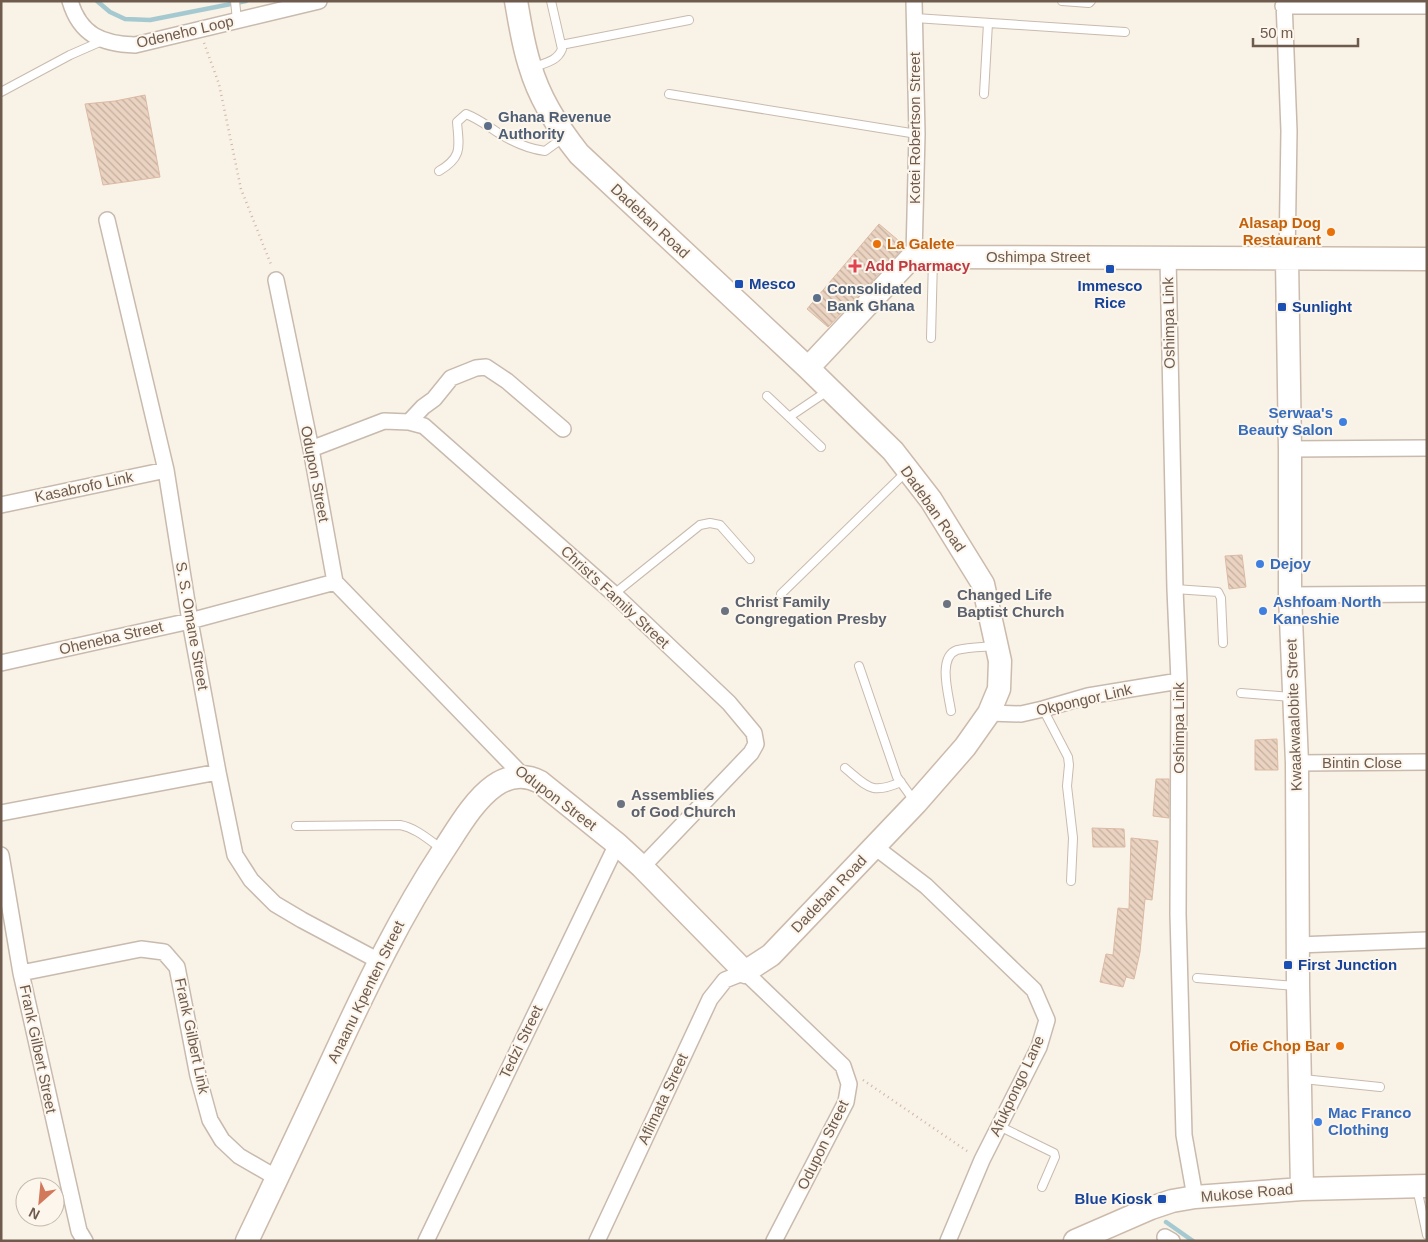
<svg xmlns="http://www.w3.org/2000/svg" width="1428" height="1242" font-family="Arial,sans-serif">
<defs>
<pattern id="building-back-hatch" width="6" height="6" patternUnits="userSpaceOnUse" patternTransform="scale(1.25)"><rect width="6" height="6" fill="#ebd3c1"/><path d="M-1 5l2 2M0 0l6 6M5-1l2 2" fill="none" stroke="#c3ae9f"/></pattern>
</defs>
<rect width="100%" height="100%" fill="#f9f2e6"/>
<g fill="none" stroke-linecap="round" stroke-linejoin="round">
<path stroke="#a5c9d0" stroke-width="4.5" d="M 97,1 L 110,12 L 125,19 L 150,20 L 246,1
M 1166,1222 L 1193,1241"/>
</g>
<path fill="url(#building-back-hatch)" stroke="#dbbaa4" d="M 145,95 L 160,177 L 103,185 L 85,104 L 115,101 Z
M 879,224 L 905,246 L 828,327 L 807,309 Z
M 1242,555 L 1246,587 L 1229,589 L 1225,556 Z
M 1277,739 L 1278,770 L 1255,770 L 1255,740 Z
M 1156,779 L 1169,779 L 1169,818 L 1153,816 Z
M 1092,828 L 1124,829 L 1125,847 L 1093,847 Z
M 1131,838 L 1158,841 L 1152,900 L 1145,899 L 1140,952 L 1134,979 L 1126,977 L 1123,987 L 1100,982 L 1106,954 L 1113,955 L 1118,908 L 1129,909 Z"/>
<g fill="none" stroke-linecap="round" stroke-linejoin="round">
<g stroke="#c9baae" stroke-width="10">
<path id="lane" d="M 235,1 L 237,20
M 1062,1 L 1089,3 L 1091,1
M 915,18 L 1125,32
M 561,45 L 689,20
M 532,68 C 544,63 557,62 562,49 L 551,1
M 1,92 L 70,55 L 102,41
M 669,94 L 917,134
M 984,94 L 988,23
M 439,171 C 463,157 459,147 457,122 L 466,114 C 479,119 489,127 500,134 C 515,143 529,149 545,151 L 563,138
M 931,338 L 933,259
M 767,396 L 821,447
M 789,417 L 829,390
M 1175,589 L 1218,592 L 1221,598 L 1223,643
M 614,594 L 700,525 L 710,523 L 720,525 L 750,559
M 781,594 L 906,472
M 859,666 L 897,777 L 915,802
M 1241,693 L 1291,697
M 1043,709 L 1068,757 L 1069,765 L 1067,786 L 1073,838 L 1071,881
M 951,711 C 949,696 937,657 957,650 C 968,647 983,647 995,646
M 845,768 C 868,787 871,795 901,782
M 296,826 L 400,825 C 416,828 429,840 442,849
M 1197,978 L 1296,986
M 1303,1079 L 1380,1087
M 999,1126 L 1054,1153 L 1055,1157 L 1042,1187
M 1417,1188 L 1427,1235"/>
</g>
<g stroke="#c9baae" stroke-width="18">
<path id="street" d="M 70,1 C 80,35 102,44 135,45 L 319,1
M 1284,1 L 1289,131 L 1287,259
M 1283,6 L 1427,6
M 107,220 L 166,470 L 190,621 L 218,772 L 235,855 L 251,880 L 275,904 L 302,920 L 379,961
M 914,255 L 917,134 L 914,1
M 1168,258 L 1175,589 L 1179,681 L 1178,914 L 1184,1135 L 1195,1197
M 276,280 L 311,449 L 335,582 L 523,776
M 409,422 L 423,407 L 434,399 L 451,378 L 476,368 L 486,367 L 507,381 L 563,429
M 311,449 L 384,421 L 409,422 L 424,426 L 614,594 L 729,703 L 754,733 L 756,744 L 751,753 L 642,867
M 1290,449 L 1427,448
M 1,505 L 166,470
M 1290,595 L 1427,594
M 1,663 L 190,621 L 335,582
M 989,713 L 1021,714 L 1043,709 L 1088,696 L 1179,681
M 1297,763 L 1427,762
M 1,813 L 218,772
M 875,847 L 926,886 L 1034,990 L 1047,1020 L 1039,1047 L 982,1160 L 948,1241
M 1,855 L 21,973 L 79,1231 L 85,1241
M 1298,945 L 1427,940
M 21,973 L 141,949 L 164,952 L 177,967 L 198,1076 L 210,1120 L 222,1140 L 239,1156 L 277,1178
M 1165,1237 L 1172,1241
M 426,1241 L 617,844
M 597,1241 L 710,999 L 725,980 L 745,972 L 843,1066 L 849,1084 L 846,1102 L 774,1241"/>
</g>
<g stroke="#ccbbac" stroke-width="25">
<path id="secondary" d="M 1287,259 L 1290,449 L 1290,595 L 1297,763 L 1298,986 L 1302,1189
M 808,368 L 914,255 L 933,257 L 1427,259
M 247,1241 C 277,1178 307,1115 336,1052 C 368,983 401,915 443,851 C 457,830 473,801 494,786 C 508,776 525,774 540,782 L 617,844 L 642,867 L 745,972 L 771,955 L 916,803 L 965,747 L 989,713 L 999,689 L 1000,661 L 983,584 L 931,500 L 893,451 L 808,368 L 579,154 C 559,129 539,97 530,66 C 523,45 520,23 516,1
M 1075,1241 L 1151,1208 L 1172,1201 L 1195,1197 L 1302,1189 L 1427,1186"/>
</g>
<path stroke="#d0b6a5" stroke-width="2.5" stroke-dasharray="1 4" stroke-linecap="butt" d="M 204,43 L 219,84 L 241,189 L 272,267
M 863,1080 L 970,1153"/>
<use href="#lane" stroke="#fff" stroke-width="8"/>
<use href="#street" stroke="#fff" stroke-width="15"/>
<use href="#secondary" stroke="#fff" stroke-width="22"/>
</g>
<g fill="#5c6f8a" stroke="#fcf6ec" stroke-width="2">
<circle cx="488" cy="126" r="5"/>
<circle cx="817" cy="298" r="5"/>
</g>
<g fill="#e8710a" stroke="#fcf6ec" stroke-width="2">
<circle cx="1331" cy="232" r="5"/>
<circle cx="877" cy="244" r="5"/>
<circle cx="1340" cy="1046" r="5"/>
</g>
<path fill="#e0444e" stroke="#fcf6ec" stroke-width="2" d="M852.5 258.5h5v5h5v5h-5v5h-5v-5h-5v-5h5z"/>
<g fill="#1a4fb4" stroke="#fcf6ec" stroke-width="2">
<rect x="1105" y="264" width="10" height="10" rx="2.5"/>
<rect x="734" y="279" width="10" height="10" rx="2.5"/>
<rect x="1277" y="302" width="10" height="10" rx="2.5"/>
<rect x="1283" y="960" width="10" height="10" rx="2.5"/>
<rect x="1157" y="1194" width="10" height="10" rx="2.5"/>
</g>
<g fill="#3f7fe0" stroke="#fcf6ec" stroke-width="2">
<circle cx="1343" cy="422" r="5"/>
<circle cx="1260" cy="564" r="5"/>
<circle cx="1263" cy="611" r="5"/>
<circle cx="1318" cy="1122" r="5"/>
</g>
<g fill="#6b7280" stroke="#fcf6ec" stroke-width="2">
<circle cx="947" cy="604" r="5"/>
<circle cx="725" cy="611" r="5"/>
<circle cx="621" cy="804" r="5"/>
</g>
<g text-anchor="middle" stroke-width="4" stroke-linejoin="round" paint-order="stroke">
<g font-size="15" fill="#6f5b4e" stroke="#fcf6ec">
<text transform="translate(185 32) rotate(-13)" y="5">Odeneho Loop</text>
<text transform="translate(915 128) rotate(-90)" y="5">Kotei Robertson Street</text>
<text transform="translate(650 221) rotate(43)" y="5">Dadeban Road</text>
<text x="1038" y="262">Oshimpa Street</text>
<text transform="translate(1169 323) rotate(-91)" y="5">Oshimpa Link</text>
<text transform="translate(315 474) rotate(79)" y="5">Odupon Street</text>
<text transform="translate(84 487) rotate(-12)" y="5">Kasabrofo Link</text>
<text transform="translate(933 509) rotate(55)" y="5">Dadeban Road</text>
<text transform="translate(615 597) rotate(43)" y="5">Christ's Family Street</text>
<text transform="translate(192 626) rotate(80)" y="5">S. S. Omane Street</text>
<text transform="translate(111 638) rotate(-13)" y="5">Oheneba Street</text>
<text transform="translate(1084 700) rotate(-13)" y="5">Okpongor Link</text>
<text transform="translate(1294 715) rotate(-92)" y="5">Kwaakwaalobite Street</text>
<text transform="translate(1179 728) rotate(-90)" y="5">Oshimpa Link</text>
<text x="1362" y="768">Bintin Close</text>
<text transform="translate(556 798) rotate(37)" y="5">Odupon Street</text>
<text transform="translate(829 894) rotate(-46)" y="5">Dadeban Road</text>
<text transform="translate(366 992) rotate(-64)" y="5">Anaanu Kpenten Street</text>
<text transform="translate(192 1036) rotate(78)" y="5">Frank Gilbert Link</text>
<text transform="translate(521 1042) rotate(-64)" y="5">Tedzi Street</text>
<text transform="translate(38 1049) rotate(78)" y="5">Frank Gilbert Street</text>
<text transform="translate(1017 1086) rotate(-65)" y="5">Afukpongo Lane</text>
<text transform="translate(663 1099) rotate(-65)" y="5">Aflimata Street</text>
<text transform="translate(823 1145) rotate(-64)" y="5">Odupon Street</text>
<text transform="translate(1247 1193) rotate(-5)" y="5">Mukose Road</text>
</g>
<g font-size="15" font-weight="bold" fill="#4e5e75" stroke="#fcf6ec" text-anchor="start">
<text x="498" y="122">Ghana Revenue<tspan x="498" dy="17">Authority</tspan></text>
<text x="827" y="294">Consolidated<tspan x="827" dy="17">Bank Ghana</tspan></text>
</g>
<g font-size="15" font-weight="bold" fill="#c56008" stroke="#fcf6ec" text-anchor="end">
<text x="1321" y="228">Alasap Dog<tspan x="1321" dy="17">Restaurant</tspan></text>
<text x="887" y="249" text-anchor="start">La Galete</text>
<text x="1330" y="1051">Ofie Chop Bar</text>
</g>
<g font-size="15" font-weight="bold" fill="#be3a42" stroke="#fcf6ec" text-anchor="start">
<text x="865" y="271">Add Pharmacy</text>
</g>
<g font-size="15" font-weight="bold" fill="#164399" stroke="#fcf6ec" text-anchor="start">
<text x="749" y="289">Mesco</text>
<text x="1110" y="291" text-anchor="middle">Immesco<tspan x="1110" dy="17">Rice</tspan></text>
<text x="1292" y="312">Sunlight</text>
<text x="1298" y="970">First Junction</text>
<text x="1152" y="1204" text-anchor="end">Blue Kiosk</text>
</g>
<g font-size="15" font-weight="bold" fill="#366cbe" stroke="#fcf6ec" text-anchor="start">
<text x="1333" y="418" text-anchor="end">Serwaa's<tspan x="1333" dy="17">Beauty Salon</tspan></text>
<text x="1270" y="569">Dejoy</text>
<text x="1273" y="607">Ashfoam North<tspan x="1273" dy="17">Kaneshie</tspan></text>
<text x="1328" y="1118">Mac Franco<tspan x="1328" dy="17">Clothing</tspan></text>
</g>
<g font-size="15" font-weight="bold" fill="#5b616d" stroke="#fcf6ec" text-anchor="start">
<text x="957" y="600">Changed Life<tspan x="957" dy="17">Baptist Church</tspan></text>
<text x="735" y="607">Christ Family<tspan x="735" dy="17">Congregation Presby</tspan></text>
<text x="631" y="800">Assemblies<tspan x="631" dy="17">of God Church</tspan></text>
</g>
</g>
<rect width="1428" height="1242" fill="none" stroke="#6f5b4e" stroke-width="5"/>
<g transform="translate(40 1202) rotate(207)"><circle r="24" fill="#fcf6ec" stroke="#c4b8ad"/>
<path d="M0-4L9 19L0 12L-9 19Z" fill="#d3795b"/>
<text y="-8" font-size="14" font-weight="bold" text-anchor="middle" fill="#6f5b4e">N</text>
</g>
<path d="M1253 38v8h105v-8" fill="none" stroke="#6f5b4e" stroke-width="2.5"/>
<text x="1260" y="38" font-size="15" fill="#6f5b4e" stroke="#fcf6ec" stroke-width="4" paint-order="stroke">50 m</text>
</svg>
